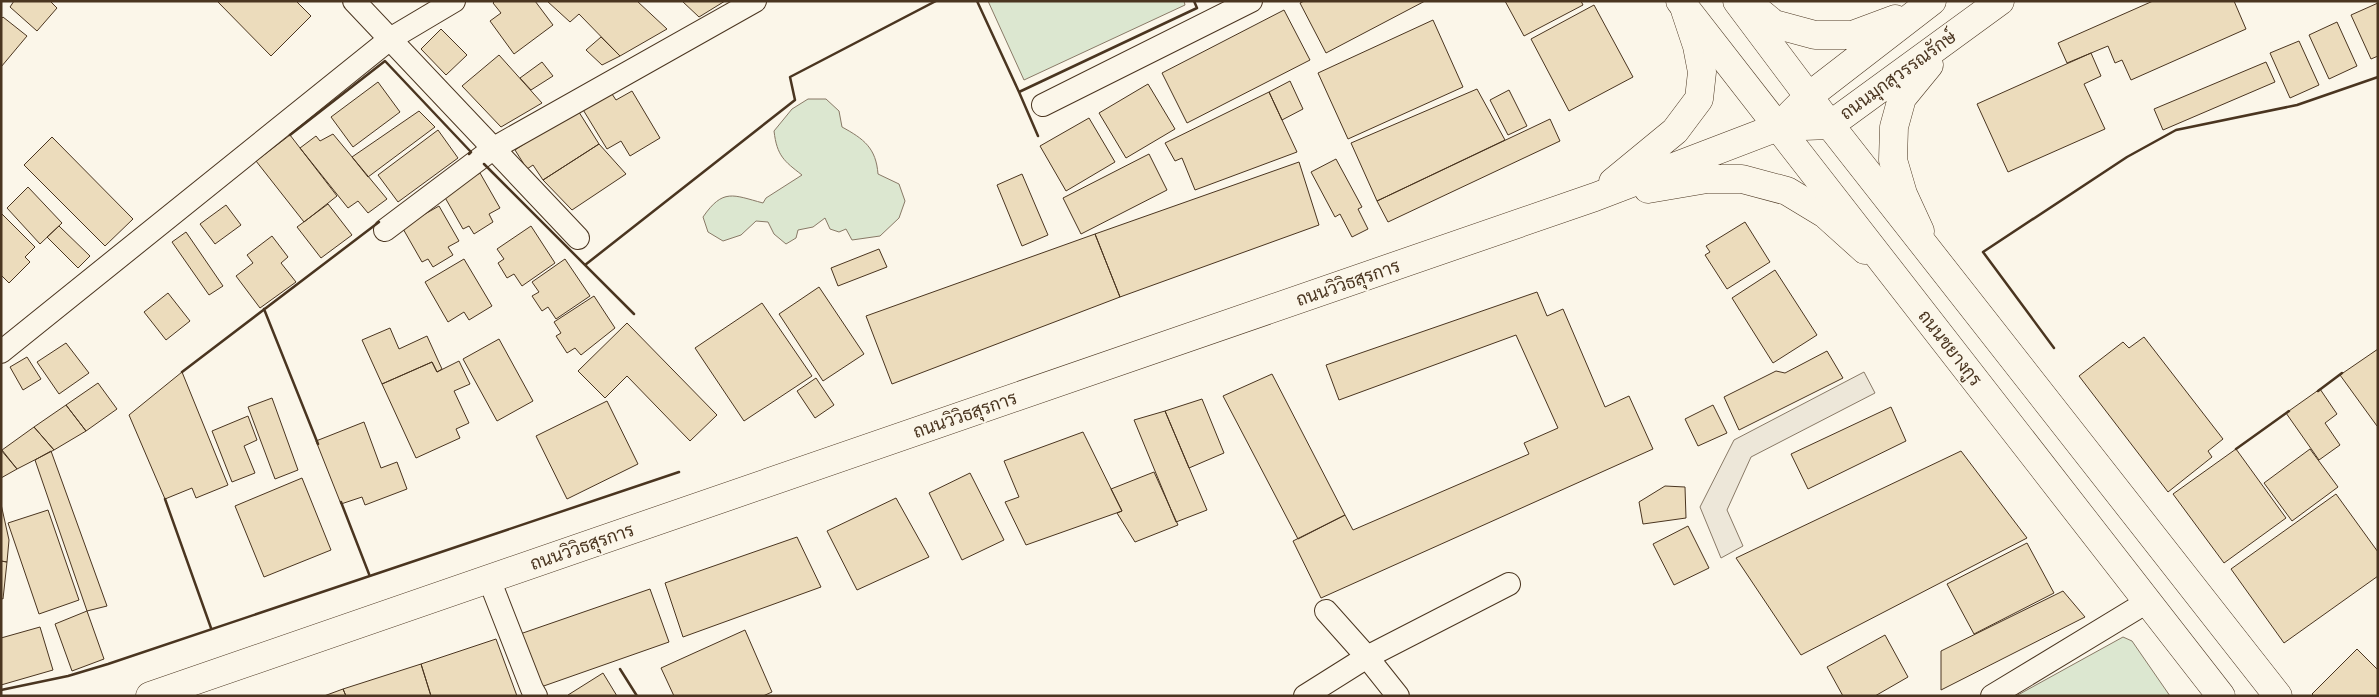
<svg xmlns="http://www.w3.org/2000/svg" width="2379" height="697" font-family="Jost,Sarabun,sans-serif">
<rect width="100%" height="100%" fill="#fbf6e9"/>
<path fill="#dce7d0" stroke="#887966" d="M 988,1 L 1184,1 L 1185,5 L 1024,80 Z
M 808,99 L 826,99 L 839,111 L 842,127 C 864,139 876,148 878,174 L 899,184 L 905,201 L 899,218 L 880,236 L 852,240 L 846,229 L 839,232 L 830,229 L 825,218 L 813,227 L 798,230 L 796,238 L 786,244 L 774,234 L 768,222 L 756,221 L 741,235 L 723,241 L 708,232 L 703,217 C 723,188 733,195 763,203 L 766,198 L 802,175 C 784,161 777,156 774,131 L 792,109 Z
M 2123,637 L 2132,641 L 2170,696 L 2016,696 Z"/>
<path fill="#ede7d9" stroke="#887966" d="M 1864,372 L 1875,393 L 1751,457 L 1727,510 L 1743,546 L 1721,558 L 1700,507 L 1734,440 Z"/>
<path fill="#ecdcbc" stroke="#4a3520" d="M 14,1 L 50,1 L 57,8 L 37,31 L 10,7 Z
M 217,1 L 296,1 L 311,16 L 271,56 Z
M 495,1 L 535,1 L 553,25 L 514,54 L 490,21 L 501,13 L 493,3 Z
M 547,1 L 637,1 L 667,29 L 620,56 L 579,14 L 570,22 Z
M 682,1 L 725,1 L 699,17 Z
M 1304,1 L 1425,1 L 1326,53 L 1300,3 Z
M 1505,1 L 1581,1 L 1583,5 L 1524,36 Z
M 2153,1 L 2234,1 L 2246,29 L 2131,80 L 2122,60 L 2115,63 L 2108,46 L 2067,63 L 2058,43 Z
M 2378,3 L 2378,56 L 2371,59 L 2351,15 Z
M 1594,5 L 1633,77 L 1569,111 L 1531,39 Z
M 1284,10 L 1310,60 L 1187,123 L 1162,73 Z
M 3,17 L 27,36 L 1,67 L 1,19 Z
M 1433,20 L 1463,87 L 1348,139 L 1318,73 Z
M 2337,22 L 2357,66 L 2329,79 L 2309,35 Z
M 441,29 L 467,55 L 446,75 L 421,49 Z
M 601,37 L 620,56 L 602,65 L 586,50 Z
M 2299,41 L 2319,85 L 2290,98 L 2270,53 Z
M 2091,53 L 2101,76 L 2084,84 L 2105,129 L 2008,172 L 1977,104 Z
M 499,55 L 542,103 L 501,127 L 462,86 Z
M 542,62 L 553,76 L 531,90 L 520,78 Z
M 2266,62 L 2275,82 L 2163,130 L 2154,109 Z
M 1290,81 L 1303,109 L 1282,120 L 1269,92 Z
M 378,82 L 400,112 L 353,147 L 331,117 Z
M 1148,84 L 1175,129 L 1126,158 L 1099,113 Z
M 1477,89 L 1505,140 L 1377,201 L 1351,143 Z
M 1509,90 L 1527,126 L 1508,135 L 1490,100 Z
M 610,91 L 616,100 L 632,91 L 660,138 L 630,156 L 621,141 L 607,149 L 582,108 Z
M 1269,92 L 1297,152 L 1195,190 L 1182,158 L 1175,161 L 1165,143 Z
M 577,109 L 599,144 L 543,180 L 533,165 L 527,169 L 515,150 Z
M 419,111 L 435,127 L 368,177 L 352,157 Z
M 1089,118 L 1115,162 L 1066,191 L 1040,146 Z
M 1550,119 L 1560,141 L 1388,222 L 1377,201 Z
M 438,130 L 458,158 L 398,202 L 378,175 Z
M 333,134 L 387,199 L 368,213 L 358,201 L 348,208 L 300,148 L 316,136 L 320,141 Z
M 290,135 L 337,196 L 304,222 L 256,161 Z
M 52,137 L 133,219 L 105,246 L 24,165 Z
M 599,144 L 626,174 L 572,210 L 543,180 Z
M 1149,154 L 1167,190 L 1081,234 L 1063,198 Z
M 1336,159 L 1362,207 L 1358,209 L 1368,229 L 1352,237 L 1340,214 L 1335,217 L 1311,172 Z
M 1299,162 L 1319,225 L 1120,297 L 1095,234 Z
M 480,173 L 500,208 L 489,214 L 493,222 L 474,234 L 469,226 L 463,229 L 443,194 Z
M 1022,174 L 1048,235 L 1022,246 L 997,185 Z
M 28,187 L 62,223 L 40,244 L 7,208 Z
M 328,204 L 352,235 L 321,258 L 297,227 Z
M 226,205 L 241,225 L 215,244 L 200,224 Z
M 439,206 L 459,241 L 448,247 L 453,255 L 433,267 L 428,259 L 422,262 L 402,227 Z
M 1,213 L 35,247 L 25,257 L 30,262 L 9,283 L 1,275 Z
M 1745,222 L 1770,262 L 1727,289 L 1705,255 L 1710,252 L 1706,246 Z
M 59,226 L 90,256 L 78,268 L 47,237 Z
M 531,226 L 555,263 L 522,286 L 514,274 L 507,278 L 498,263 L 504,259 L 497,249 Z
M 186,232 L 223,286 L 209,295 L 172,242 Z
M 1095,234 L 1120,297 L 892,384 L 866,316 Z
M 272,236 L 288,257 L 281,263 L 296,282 L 260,308 L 236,276 L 253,263 L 247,255 Z
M 879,249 L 887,267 L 838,286 L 831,268 Z
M 464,259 L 492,306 L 469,320 L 464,312 L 448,322 L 425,282 Z
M 565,259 L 590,296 L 556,319 L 548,307 L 542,311 L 532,296 L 539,292 L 532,282 Z
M 1775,270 L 1817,335 L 1773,363 L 1732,298 Z
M 819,287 L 864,354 L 823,381 L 779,314 Z
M 1537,292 L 1547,316 L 1563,309 L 1605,407 L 1629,396 L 1653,449 L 1321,598 L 1293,541 L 1345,515 L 1353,530 L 1529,454 L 1524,443 L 1558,428 L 1516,335 L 1339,400 L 1326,365 Z
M 168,293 L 190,321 L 166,340 L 144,312 Z
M 594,296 L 615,328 L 581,355 L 575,348 L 567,353 L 556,336 L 561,333 L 554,322 Z
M 762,303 L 812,376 L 744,421 L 695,348 Z
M 627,323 L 717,415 L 690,441 L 627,376 L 605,398 L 578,371 Z
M 390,328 L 399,349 L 427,336 L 442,369 L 437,372 L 432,362 L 382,384 L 362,340 Z
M 2144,337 L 2223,439 L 2208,451 L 2212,457 L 2168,492 L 2079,376 L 2123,342 L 2129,348 Z
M 499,339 L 533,401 L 497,421 L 463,359 Z
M 66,343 L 89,373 L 59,394 L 37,362 Z
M 2378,349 L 2378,426 L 2377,426 L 2340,375 Z
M 1827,351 L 1843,378 L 1739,430 L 1724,397 L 1776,371 L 1785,373 Z
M 27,357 L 41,379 L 23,390 L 10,367 Z
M 459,361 L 470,384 L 454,391 L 469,423 L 456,429 L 460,438 L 416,458 L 382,384 L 432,362 L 437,372 Z
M 182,372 L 228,485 L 196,498 L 192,488 L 165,499 L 129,415 Z
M 1272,374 L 1345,515 L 1298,539 L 1223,396 Z
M 816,378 L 834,405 L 815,418 L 797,391 Z
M 98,383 L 117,409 L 86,431 L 66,405 Z
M 2320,389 L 2337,414 L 2325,423 L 2340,445 L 2319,460 L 2286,413 Z
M 272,398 L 298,470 L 275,479 L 248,407 Z
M 1202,399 L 1224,453 L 1189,468 L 1165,411 Z
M 607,401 L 638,464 L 567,499 L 536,436 Z
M 66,405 L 86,431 L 54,450 L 34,427 Z
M 1713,405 L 1727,433 L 1698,446 L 1685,419 Z
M 1891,407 L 1906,441 L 1808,489 L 1791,454 Z
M 1165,411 L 1207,510 L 1176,522 L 1134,420 Z
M 248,416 L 257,440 L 244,446 L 255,473 L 232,482 L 212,431 Z
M 364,422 L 381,468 L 397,462 L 407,489 L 365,505 L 362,497 L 341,504 L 316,441 Z
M 34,427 L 54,450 L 17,469 L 2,450 Z
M 1083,432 L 1122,511 L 1026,545 L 1005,502 L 1019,497 L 1004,461 Z
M 2236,449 L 2286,518 L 2224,563 L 2173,494 Z
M 2310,449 L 2338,487 L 2292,521 L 2264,483 Z
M 1,450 L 17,469 L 1,478 Z
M 51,451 L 107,606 L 87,611 L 35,460 Z
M 1961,451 L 2027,538 L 1801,655 L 1736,558 Z
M 1154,472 L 1178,525 L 1135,542 L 1117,513 L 1122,511 L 1111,489 Z
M 970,473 L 1004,540 L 962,560 L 929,493 Z
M 302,478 L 331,550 L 264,577 L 235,506 Z
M 1665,486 L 1685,487 L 1686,518 L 1643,524 L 1639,502 Z
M 2336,494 L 2378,552 L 2378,576 L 2284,643 L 2231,569 Z
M 896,498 L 929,557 L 857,590 L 827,531 Z
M 1,504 L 9,540 L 7,562 L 1,561 Z
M 48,510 L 79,600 L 39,614 L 8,523 Z
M 1688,526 L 1709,568 L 1674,585 L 1653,544 Z
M 797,537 L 821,587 L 683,637 L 665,583 Z
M 2027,543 L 2054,593 L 1974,634 L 1947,584 Z
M 1,561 L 7,562 L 3,599 L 1,598 Z
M 650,589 L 669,642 L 538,688 L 520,634 Z
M 2063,591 L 2085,617 L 1941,690 L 1941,651 Z
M 87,611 L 104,659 L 72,671 L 55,624 Z
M 40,627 L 53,670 L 1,685 L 1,638 Z
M 745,630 L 772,692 L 763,696 L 674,696 L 661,668 Z
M 1885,635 L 1908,677 L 1875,696 L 1843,696 L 1827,667 Z
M 496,639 L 517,696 L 431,696 L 421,664 Z
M 2357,649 L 2378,670 L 2378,696 L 2314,696 L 2312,694 Z
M 421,664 L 431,696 L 346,696 L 343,689 Z
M 603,673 L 617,696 L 569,696 L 568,695 Z
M 343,689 L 346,696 L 324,696 Z"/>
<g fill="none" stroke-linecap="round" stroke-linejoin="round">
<g stroke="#4a3520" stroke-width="24">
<path id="minor" d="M 354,1 L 578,238
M 1043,105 L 1251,1
M 385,230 L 494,148 L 755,1
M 1,352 L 390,39 L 454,1
M 489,579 L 532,689 L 536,696
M 1326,611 L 1367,657 L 1398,696
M 1305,696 L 1367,657 L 1509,584
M 1992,696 L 2147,602"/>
</g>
<g stroke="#4a3520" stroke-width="29">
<path id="secondary" d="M 1746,1 L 1774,24 L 1815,35 L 1852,35 L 1895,19
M 1791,114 L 1809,96 L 1932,1
M 1613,182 L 1675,131 L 1699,99 L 1702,72 L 1697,46 L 1685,10
M 1648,189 L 1707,179 L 1742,179 L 1787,191 L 1825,214 L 1865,250
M 1920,231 L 1903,194 L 1893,160 L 1894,127 L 1902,98 L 1929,65
M 150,696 L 1595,197 L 1778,127 L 1830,125 L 2000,1"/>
</g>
<g stroke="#4a3520" stroke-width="29">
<path id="primary" d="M 1680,1 L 2221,696
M 1737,1 L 1830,125 L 2278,696"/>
</g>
<use href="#minor" stroke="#fbf6e9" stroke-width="22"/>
<use href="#secondary" stroke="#fbf6e9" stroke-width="28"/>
<use href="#primary" stroke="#fbf6e9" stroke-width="28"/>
<path stroke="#4a3520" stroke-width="2.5" d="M 977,1 L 1019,92
M 290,135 L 385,61 L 471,152 L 469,154
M 1038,136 L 1019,92 L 1197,8 L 1194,1
M 484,164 L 634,314
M 585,265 L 795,100 L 790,77 L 936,1
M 264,309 L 318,444
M 2054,348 L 1983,252 L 2127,157 L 2176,130 L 2297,105 L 2378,77
M 182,372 L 379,222
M 2318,391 L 2342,373
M 2236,449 L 2289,411
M 165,499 L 211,628
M 341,502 L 369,574
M 620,669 L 637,696
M 1,690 L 68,676 L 108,664 L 679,472"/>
</g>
<g text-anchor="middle" stroke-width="4" stroke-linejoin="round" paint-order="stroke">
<g font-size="18" fill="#4a3520" stroke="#fbf6e9">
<text transform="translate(1898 75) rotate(-36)" y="6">ถนนมุกสุวรรณรักษ์</text>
<text transform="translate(1348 283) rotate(-19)" y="6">ถนนวิวิธสุรการ</text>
<text transform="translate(1950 348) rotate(52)" y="6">ถนนชยางกูร</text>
<text transform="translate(965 415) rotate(-19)" y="6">ถนนวิวิธสุรการ</text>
<text transform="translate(582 547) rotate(-19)" y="6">ถนนวิวิธสุรการ</text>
</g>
</g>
<rect width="2379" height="697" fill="none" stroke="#4a3520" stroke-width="5"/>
</svg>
